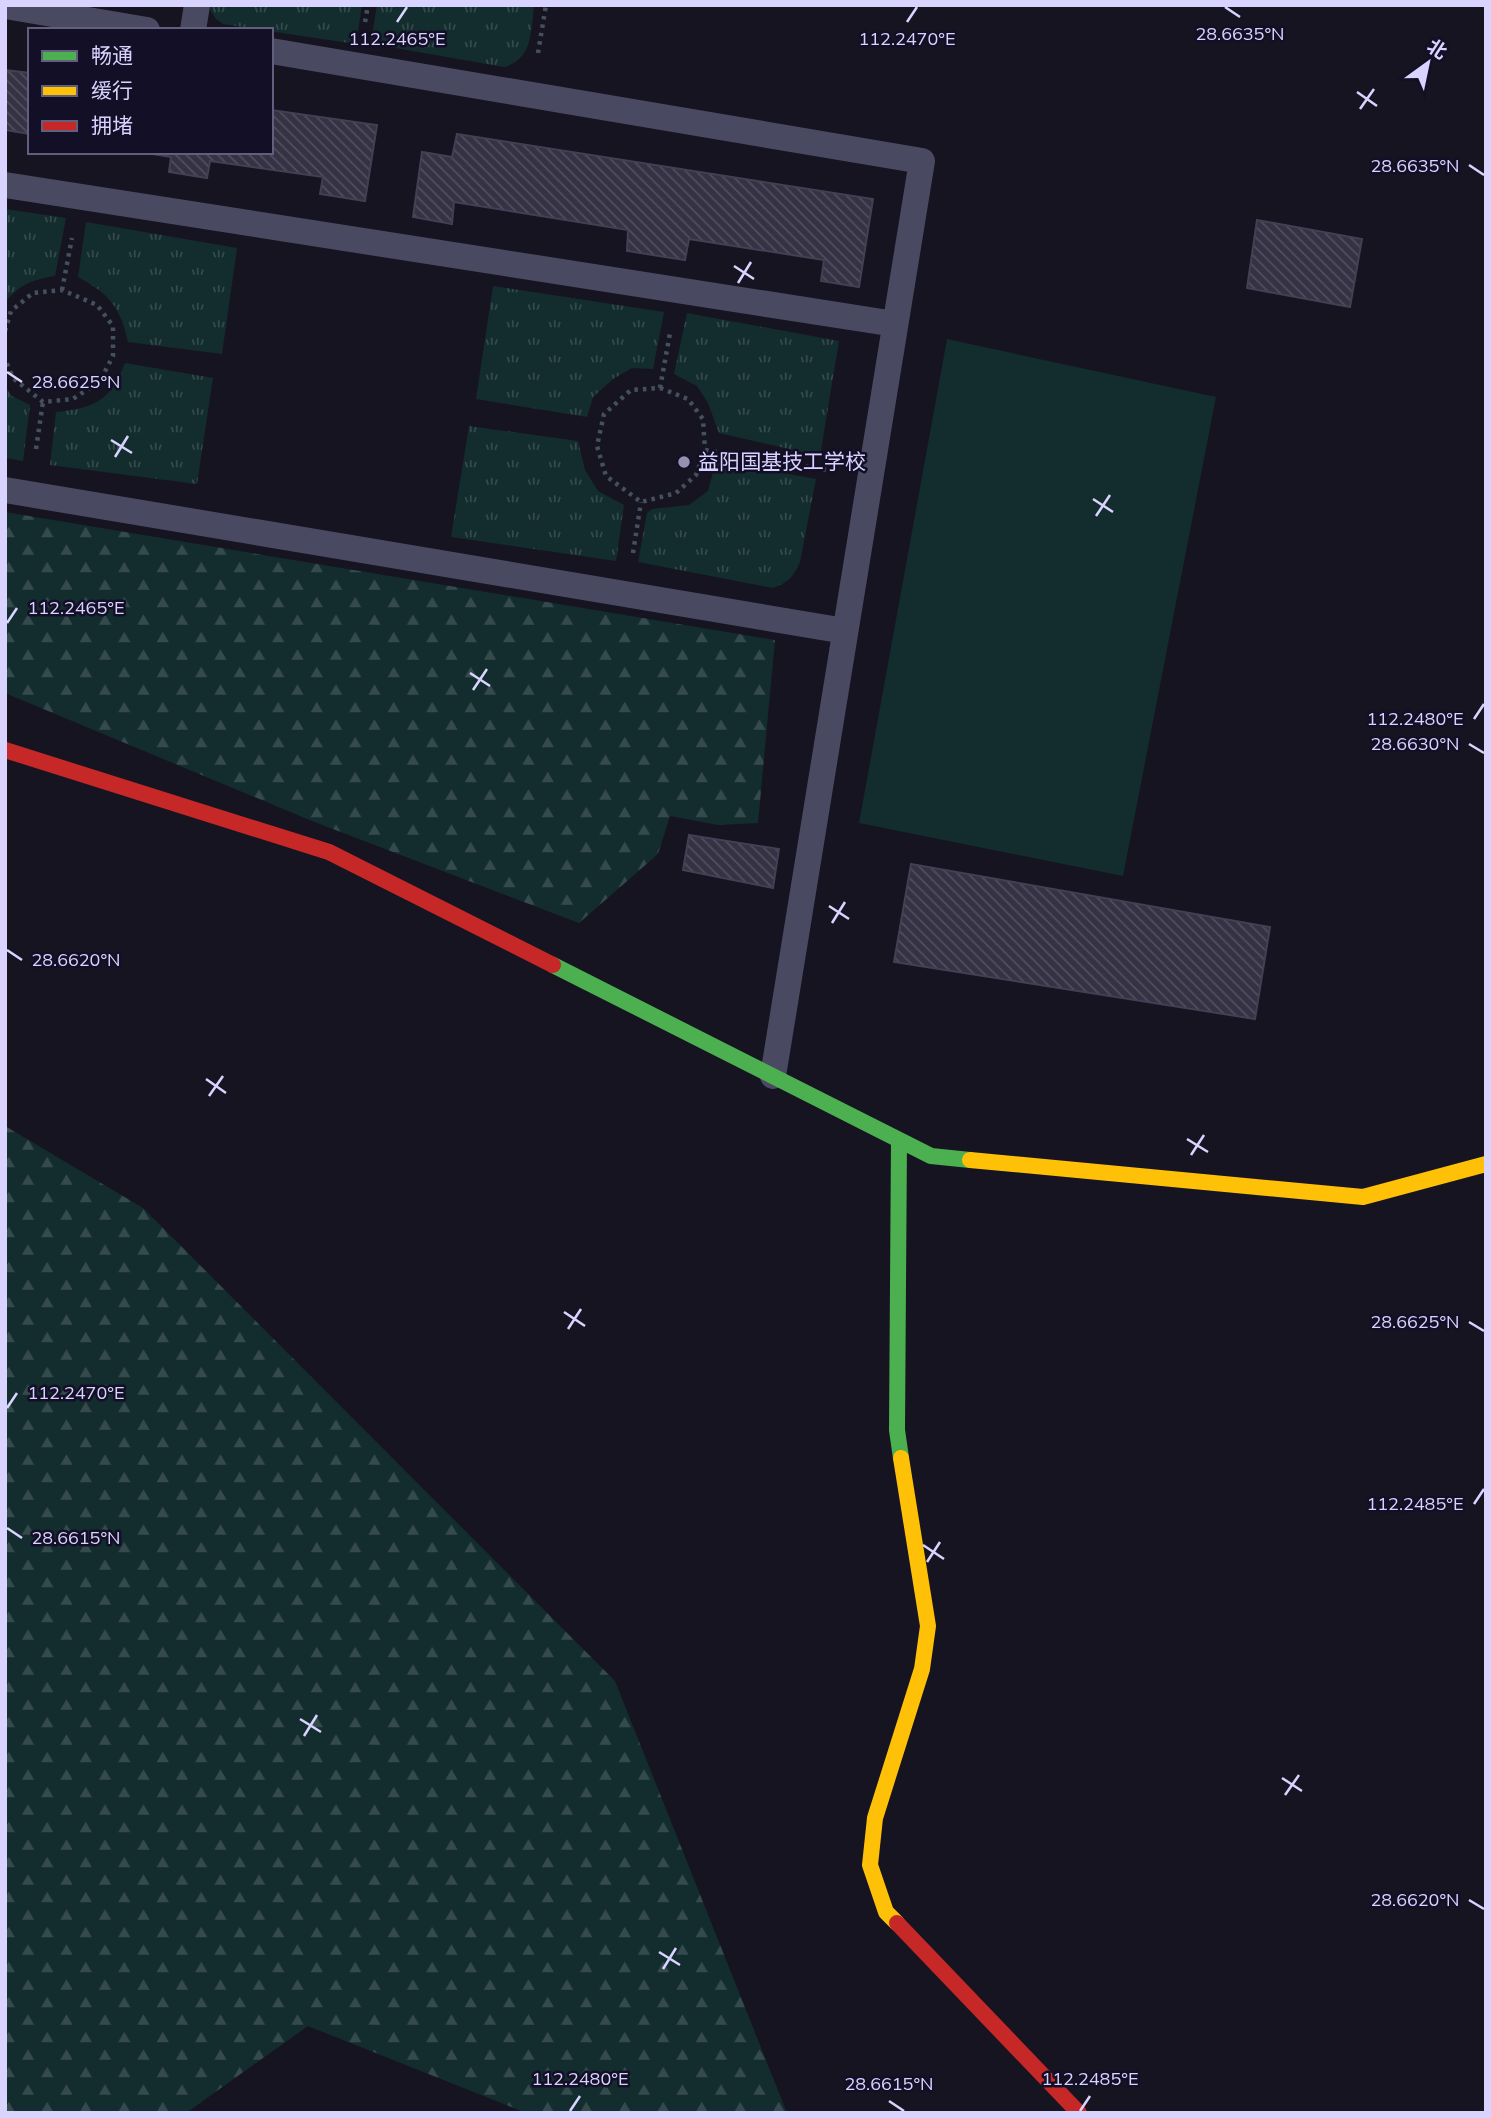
<svg xmlns="http://www.w3.org/2000/svg" width="1491" height="2118" font-family="Mulish,'Noto Sans SC',sans-serif">
<defs>
<pattern id="grass-tufts" width="24" height="20" patternUnits="userSpaceOnUse" patternTransform="scale(1.75)"><rect width="24" height="20" fill="#132c2d"/><path d="M3 7l-1-3M5 7V3M7 7l1-3M15 17l-1-3M17 17v-4M19 17l1-3" fill="none" stroke="#354a4c"/></pattern>
<pattern id="forest-firs" width="22" height="20" patternUnits="userSpaceOnUse" patternTransform="scale(1.75)"><rect width="22" height="20" fill="#132c2d"/><path d="M5 1l3.5 6h-7zM16 11l3.5 6h-7z" fill="#354a4c"/></pattern>
<pattern id="building-back-hatch" width="6" height="6" patternUnits="userSpaceOnUse" patternTransform="scale(1.75)"><rect width="6" height="6" fill="#343243"/><path d="M-1 5l2 2M0 0l6 6M5-1l2 2" fill="none" stroke="#514f5f"/></pattern>
</defs>
<rect width="100%" height="100%" fill="#161421"/>
<path fill="url(#grass-tufts)" d="M 207,5 L 362,5 L 356,44 L 223,24 L 216,19 Z
M 377,5 L 534,5 C 531,31 533,59 504,67 L 373,44 L 371,41 Z
M 5,209 L 66,218 L 55,276 C 31,280 21,284 5,302 Z
M 86,222 L 237,248 L 222,354 L 128,342 C 120,306 109,294 78,277 Z
M 493,286 L 664,312 L 653,369 L 632,368 L 613,379 L 593,397 L 587,417 L 476,399 Z
M 687,313 L 839,341 L 820,456 L 719,433 L 708,403 L 697,386 L 674,374 Z
M 125,363 L 213,378 L 197,484 L 50,465 L 56,412 C 95,408 110,401 125,363 Z
M 5,387 L 12,396 L 30,405 L 23,461 L 5,458 Z
M 469,426 L 578,441 L 585,470 L 598,491 L 624,505 L 616,561 L 451,537 Z
M 716,461 L 816,479 L 800,562 C 794,576 788,583 773,588 L 638,562 L 647,513 L 652,509 L 689,505 L 708,491 Z"/>
<path fill="url(#forest-firs)" d="M 5,512 L 775,640 L 758,823 L 718,825 L 670,816 L 658,854 L 579,923 L 312,821 L 5,693 Z
M 5,1126 L 143,1208 L 615,1681 L 787,2113 L 526,2113 L 308,2026 L 186,2113 L 5,2113 Z"/>
<path fill="#132c2d" d="M 947,339 L 1216,397 L 1123,876 L 859,823 Z"/>
<path fill="url(#building-back-hatch)" stroke="#433f54" stroke-width="2" d="M 5,70 L 30,73 L 30,134 L 5,130 Z
M 271,110 L 377,125 L 365,201 L 320,194 L 323,177 L 210,161 L 207,178 L 169,172 L 171,157 L 141,152 L 271,152 Z
M 457,134 L 873,199 L 859,287 L 821,281 L 824,260 L 689,239 L 685,260 L 627,251 L 628,230 L 454,202 L 452,224 L 413,217 L 422,152 L 452,157 Z
M 1257,220 L 1362,239 L 1350,307 L 1247,288 Z
M 689,835 L 779,849 L 773,888 L 683,870 Z
M 911,864 L 1270,927 L 1255,1019 L 894,962 Z"/>
<g fill="none" stroke-linecap="round" stroke-linejoin="round">
<path stroke="#44505f" stroke-width="4.5" stroke-dasharray="3.5 5" stroke-linecap="butt" d="M 365,22 L 368,5
M 538,53 L 546,5
M 62,290 L 72,238
M 5,331 L 11,311 L 33,293 L 62,290 L 97,305 L 113,326 L 113,356 L 100,381 L 73,399 L 43,402 L 13,378 L 5,359
M 660,388 L 688,399 L 703,419 L 705,450 L 696,475 L 676,493 L 641,502 L 606,476 L 597,446 L 604,414 L 631,390 L 660,388 L 670,333
M 36,449 L 43,402
M 705,450 L 828,470
M 633,553 L 641,502"/>
<path stroke="#4a4962" stroke-width="26" d="M 5,6 L 147,30
M 193,30 L 197,5
M 271,51 L 922,161 L 773,1076
M 5,185 L 895,324
M 5,490 L 845,631"/>
<path stroke="#4caf50" stroke-width="16" d="M 553,965 L 931,1156 L 970,1160
M 899,1140 L 897,1430 L 901,1458"/>
<path stroke="#ffc107" stroke-width="16" d="M 970,1160 L 1363,1197 L 1486,1164
M 897,1923 L 886,1912 L 870,1865 L 875,1818 L 922,1669 L 928,1626 L 901,1458"/>
<path stroke="#c62828" stroke-width="16" d="M 5,750 L 329,852 L 553,965
M 897,1923 L 1079,2113"/>
</g>
<path fill="none" stroke="#d9d4ff" stroke-width="2.5" d="M 1225,7 L 1240,17M 397,22 L 407,7M 907,22 L 917,7M 1357,92 L 1377,106M 1360,109 L 1374,89M 1469,165 L 1484,175M 734,266 L 754,279M 738,283 L 751,262M 7,372 L 22,382M 111,440 L 132,453M 115,457 L 128,436M 1093,499 L 1113,512M 1096,516 L 1110,495M 7,623 L 17,608M 470,673 L 490,686M 473,690 L 487,669M 1474,719 L 1484,704M 1469,744 L 1484,753M 829,906 L 849,919M 832,923 L 845,902M 7,950 L 22,960M 206,1079 L 226,1093M 209,1096 L 223,1076M 1187,1139 L 1208,1152M 1191,1155 L 1204,1135M 564,1312 L 585,1326M 1469,1322 L 1484,1331M 568,1329 L 581,1309M 7,1408 L 17,1393M 1474,1504 L 1484,1489M 7,1528 L 22,1538M 923,1545 L 944,1559M 927,1562 L 940,1542M 300,1719 L 321,1732M 304,1736 L 317,1715M 1282,1778 L 1302,1791M 1285,1795 L 1299,1775M 1469,1900 L 1484,1909M 659,1952 L 680,1965M 663,1969 L 676,1948M 889,2101 L 904,2111M 570,2111 L 580,2096M 1080,2111 L 1090,2096"/>
<circle fill="#9591b1" stroke="#130f26" stroke-width="2.5" cx="684" cy="462" r="7"/>
<g text-anchor="middle" stroke-width="5" stroke-linejoin="round" paint-order="stroke">
<g font-size="21" fill="#d9d4ff" stroke="#130f26" text-anchor="start">
<text x="698" y="469">益阳国基技工学校</text>
</g>
</g>
<g font-size="18" text-anchor="middle" fill="#d9d4ff" stroke="#130f26" stroke-width="5" stroke-linejoin="round" paint-order="stroke">
<text x="1240" y="40">28.6635°N</text>
<text x="397" y="45">112.2465°E</text>
<text x="907" y="45">112.2470°E</text>
<text x="1415" y="172">28.6635°N</text>
<text x="76" y="388">28.6625°N</text>
<text x="76" y="614">112.2465°E</text>
<text x="1415" y="725">112.2480°E</text>
<text x="1415" y="750">28.6630°N</text>
<text x="76" y="966">28.6620°N</text>
<text x="1415" y="1328">28.6625°N</text>
<text x="76" y="1399">112.2470°E</text>
<text x="1415" y="1510">112.2485°E</text>
<text x="76" y="1544">28.6615°N</text>
<text x="1415" y="1906">28.6620°N</text>
<text x="580" y="2085">112.2480°E</text>
<text x="1090" y="2085">112.2485°E</text>
<text x="889" y="2090">28.6615°N</text>
</g>
<rect width="1491" height="2118" fill="none" stroke="#d9d4ff" stroke-width="14"/>
<rect x="28" y="28" width="245" height="126" fill="#130f26" stroke="#625e7d" stroke-width="2"/>
<rect x="42" y="51" width="35" height="10" fill="#4caf50" stroke="#625e7d" stroke-width="2"/>
<text x="91" y="63" font-size="21" fill="#d9d4ff">畅通</text>
<rect x="42" y="86" width="35" height="10" fill="#ffc107" stroke="#625e7d" stroke-width="2"/>
<text x="91" y="98" font-size="21" fill="#d9d4ff">缓行</text>
<rect x="42" y="121" width="35" height="10" fill="#c62828" stroke="#625e7d" stroke-width="2"/>
<text x="91" y="133" font-size="21" fill="#d9d4ff">拥堵</text>
<g transform="translate(1428 63) rotate(33)" stroke="#130f26" stroke-width="5" paint-order="stroke">
<path d="M0-5L12 26L0 18L-12 26Z" fill="#d9d4ff"/>
<text y="-10" font-size="19" font-weight="bold" text-anchor="middle" fill="#d9d4ff">北</text>
</g>
</svg>
